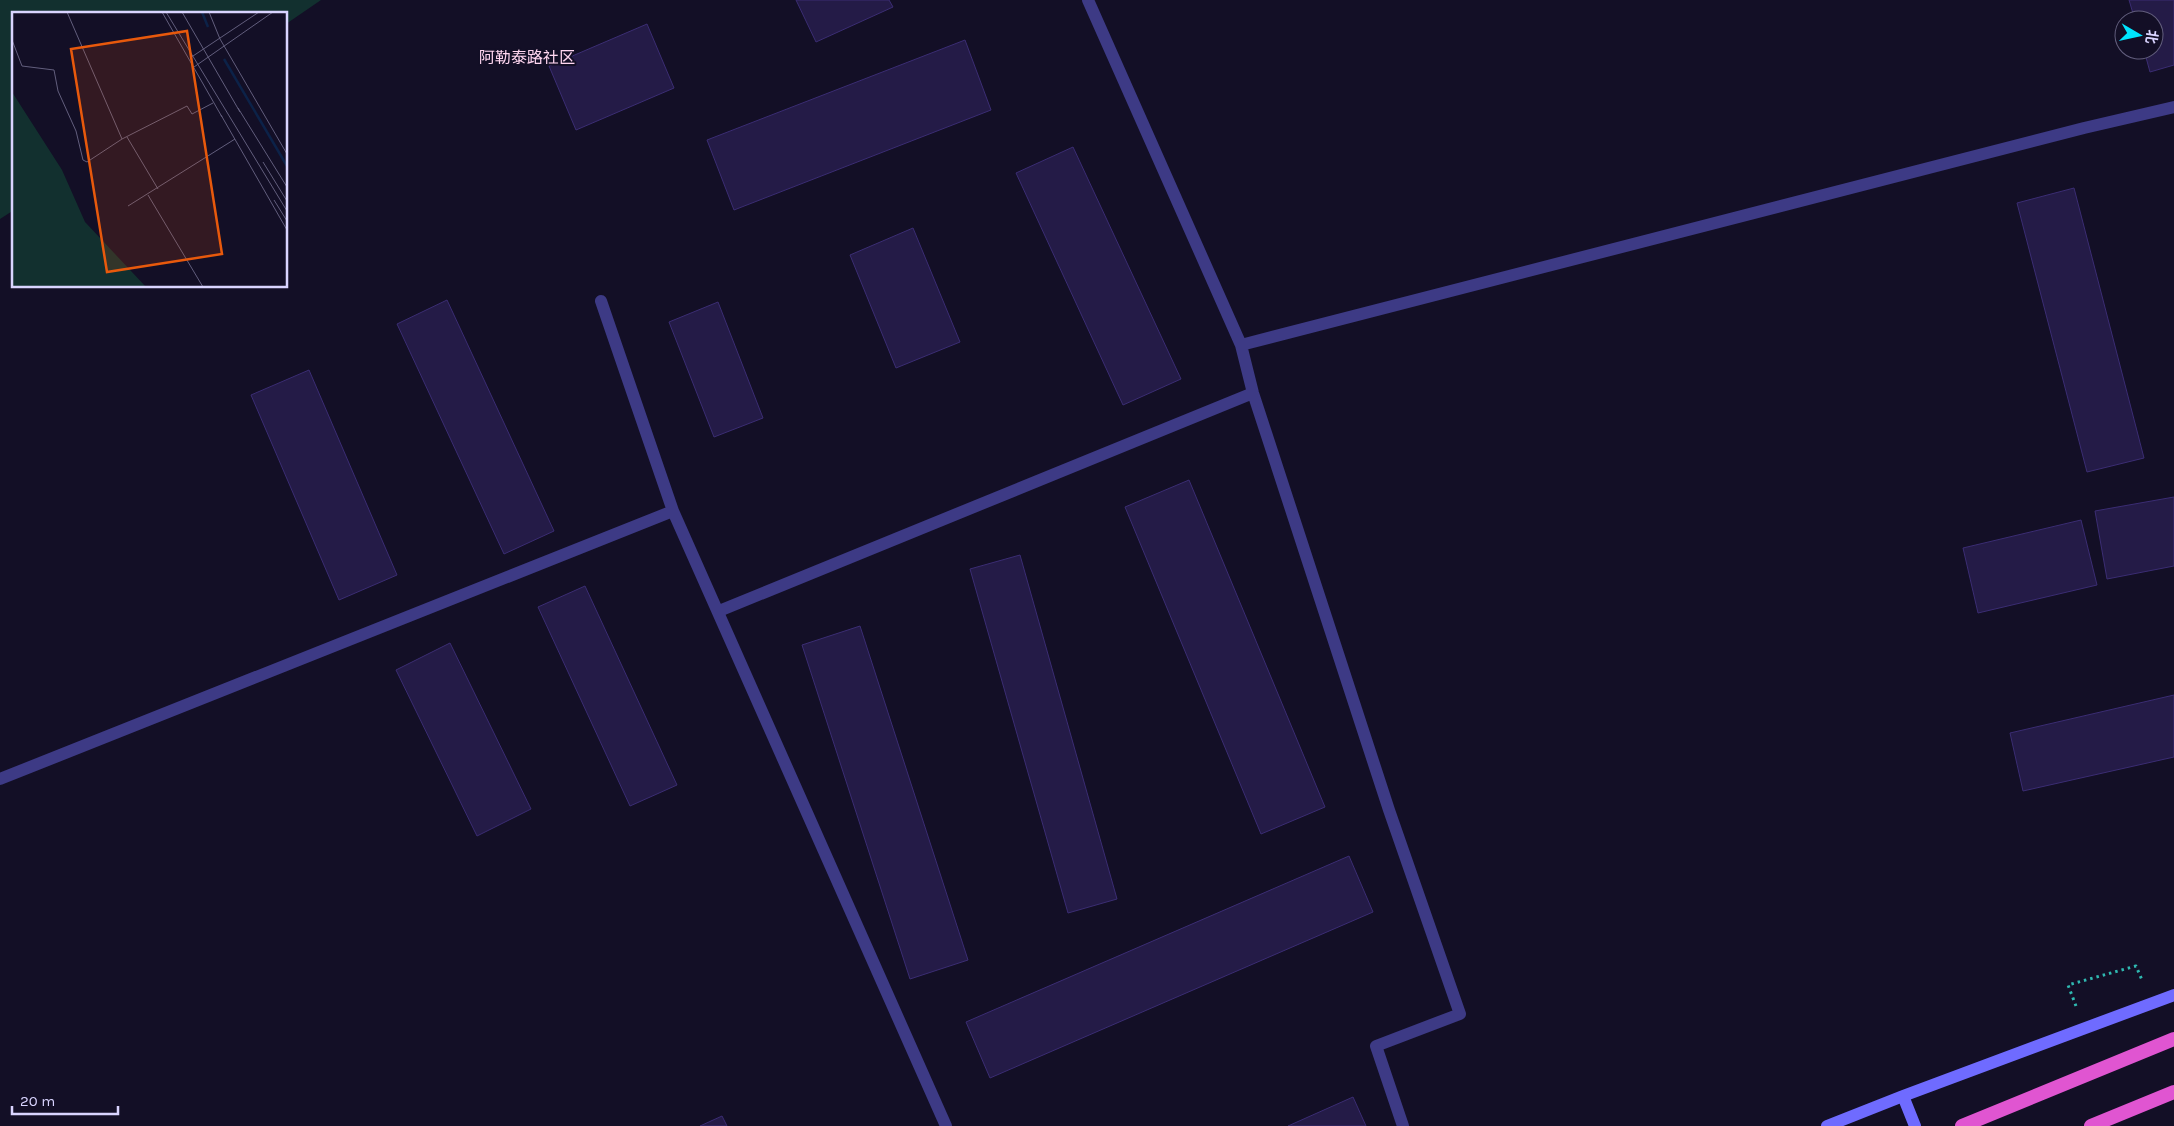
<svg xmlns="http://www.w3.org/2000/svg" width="2174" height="1126" font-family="Karla,'Noto Sans SC',sans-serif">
<rect width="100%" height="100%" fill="#130f26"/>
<path fill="#12302f" d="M 0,0 L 321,0 L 286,24 L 286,14 L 14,14 L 14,210 L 0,219 Z"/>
<path fill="#241b47" stroke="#3b2d73" d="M 796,0 L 889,0 L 893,7 L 816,42 Z
M 2129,0 L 2174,0 L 2174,65 L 2150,72 L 2144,50 L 2154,50 L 2154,20 L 2135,20 Z
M 647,24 L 674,88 L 576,130 L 549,66 Z
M 965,40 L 991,110 L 734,210 L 707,140 Z
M 1073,147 L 1181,379 L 1123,405 L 1016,173 Z
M 2074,188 L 2144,458 L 2087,472 L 2017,203 Z
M 913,228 L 960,342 L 896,368 L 850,255 Z
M 447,300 L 554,531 L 504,554 L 397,324 Z
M 718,302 L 763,418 L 714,437 L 669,322 Z
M 309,370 L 397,575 L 339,600 L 251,395 Z
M 1189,480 L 1325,807 L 1261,834 L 1125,507 Z
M 2174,497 L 2174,566 L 2107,579 L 2095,511 Z
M 2081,520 L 2097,585 L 1978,613 L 1963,548 Z
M 1020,555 L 1117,899 L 1068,913 L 970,569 Z
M 585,586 L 677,785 L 630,806 L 538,607 Z
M 860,626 L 968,960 L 910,979 L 802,645 Z
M 450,643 L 531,809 L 477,836 L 396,670 Z
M 2174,695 L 2174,757 L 2023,791 L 2010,733 Z
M 1349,856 L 1373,912 L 990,1078 L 966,1022 Z
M 1353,1097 L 1366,1126 L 1288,1126 Z
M 722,1116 L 727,1126 L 700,1126 Z"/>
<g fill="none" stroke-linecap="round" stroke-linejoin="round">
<path stroke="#2fb8b0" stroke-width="3" stroke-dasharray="2.5 4" stroke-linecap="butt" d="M 2076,1006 L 2068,985 L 2136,966 L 2142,980"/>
<path stroke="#3d3a85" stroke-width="12" d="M 1088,0 L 1241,345 L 1253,393 L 1389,810 L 1460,1014 L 1376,1046 L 1403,1126
M 601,301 L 673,511 L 946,1126
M 1241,345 L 2084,128 L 2174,107
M 719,611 L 1253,393
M 0,779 L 673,511"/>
<path stroke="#6f6bff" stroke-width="12" d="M 1903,1096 L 1915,1126
M 1827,1126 L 1903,1096 L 2174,995"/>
<path stroke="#e055d1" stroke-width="14" d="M 1962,1126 L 2174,1039
M 2091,1126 L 2174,1092"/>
</g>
<g text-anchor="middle" stroke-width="4" stroke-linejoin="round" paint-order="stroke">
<g font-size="16" fill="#ffd6f0" stroke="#130f26">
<text x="527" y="63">阿勒泰路社区</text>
</g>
</g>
<g transform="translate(12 12)">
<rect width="275" height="275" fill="#130f26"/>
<path d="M 0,80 L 50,158 L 73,210 L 134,275 L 0,275 Z" fill="#12302f"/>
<path fill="none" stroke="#0c2248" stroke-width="2.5" d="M 190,0 L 196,15M 212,47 L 275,154"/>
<path fill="none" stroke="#625e7d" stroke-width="1" d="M 55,0 L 110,127M 150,0 L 210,105M 154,0 L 275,199M 170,0 L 228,100M 197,0 L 208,27 L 275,142M 0,28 L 10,54 L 42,58 L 46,79 L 64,119 L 71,148 L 75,150 L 110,127 L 175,94 L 180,102 L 201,91M 178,46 L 247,0M 182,55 L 261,0M 226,96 L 275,175M 209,103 L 275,218M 115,125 L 146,177M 251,150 L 275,189M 136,183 L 191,275M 262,188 L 275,209M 116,194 L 223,127"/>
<path fill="#e8590c" fill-opacity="0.15" stroke="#e8590c" stroke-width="2.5" d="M 175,19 L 210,242 L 95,260 L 59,37 Z"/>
<rect width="275" height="275" fill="none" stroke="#d9d4ff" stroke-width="2.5"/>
</g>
<g transform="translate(2139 35) rotate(99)"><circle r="24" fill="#130f26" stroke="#625e7d"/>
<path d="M0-4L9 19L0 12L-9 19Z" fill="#00e5ff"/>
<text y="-8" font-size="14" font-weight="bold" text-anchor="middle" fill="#d9d4ff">北</text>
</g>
<path d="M12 1106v8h106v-8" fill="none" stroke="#d9d4ff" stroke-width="2.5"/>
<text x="20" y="1106" font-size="15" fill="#d9d4ff" stroke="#130f26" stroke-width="4" paint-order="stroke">20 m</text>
</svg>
